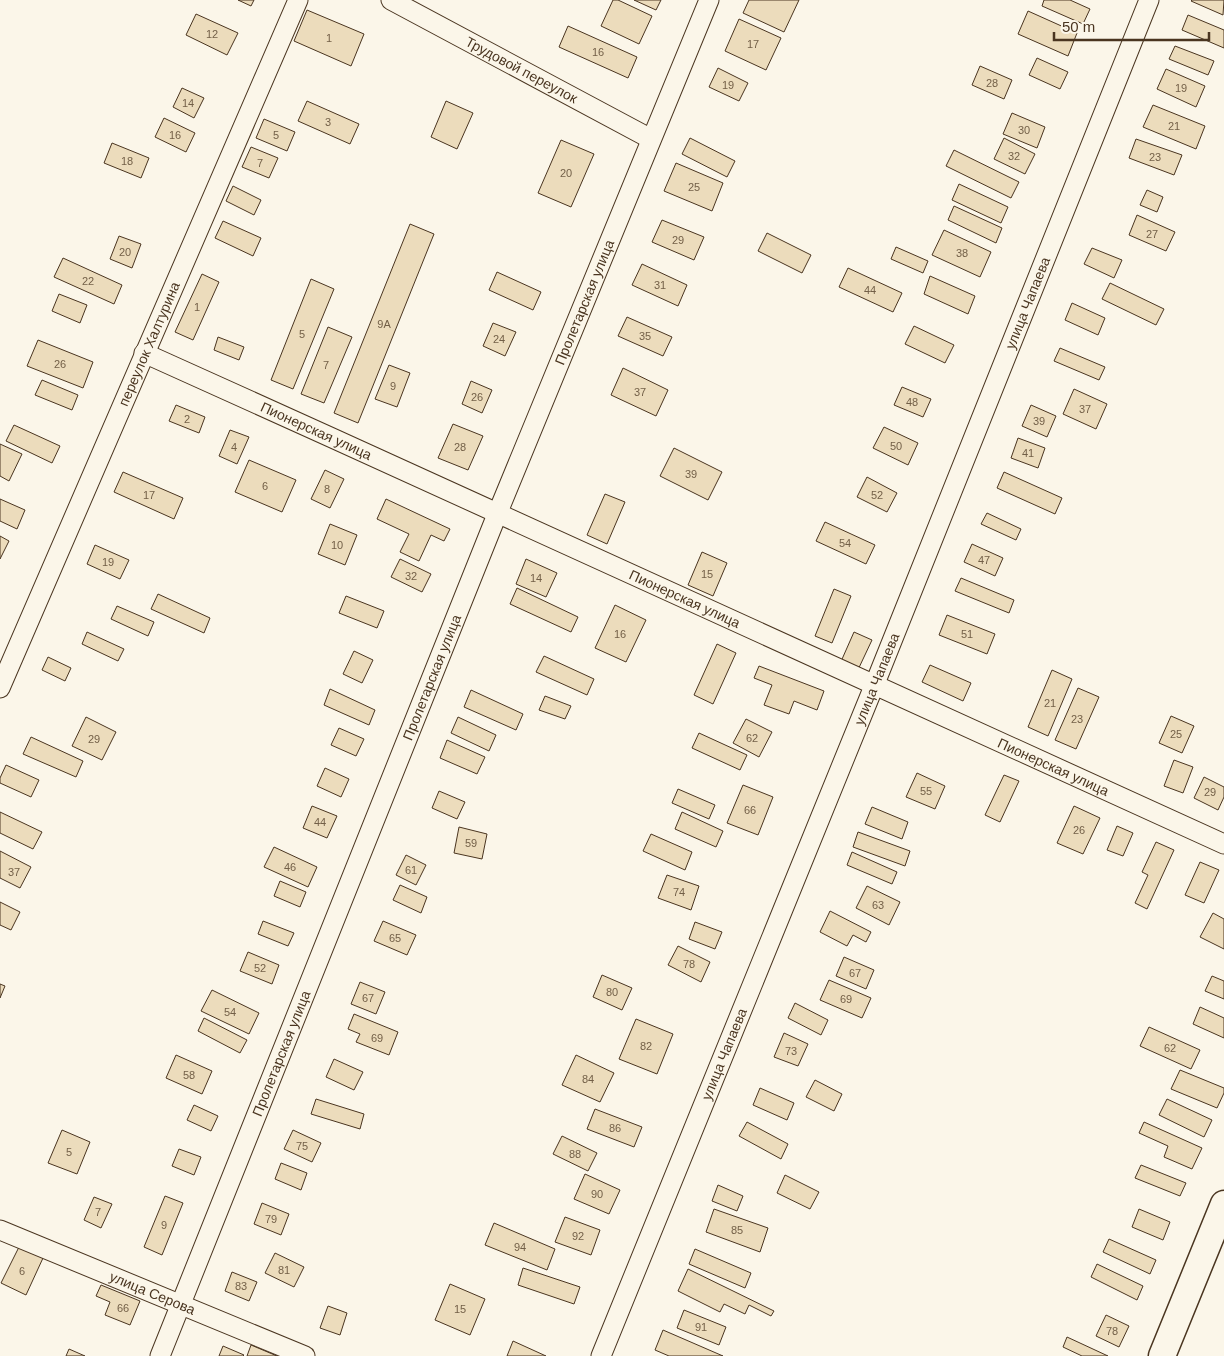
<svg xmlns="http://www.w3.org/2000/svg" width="1224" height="1356" font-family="Helvetica,sans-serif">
<rect width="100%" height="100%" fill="#fbf6e9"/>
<path fill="#ecdcbc" stroke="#4a3520" d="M 238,0 L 254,0 L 251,6 Z
M 613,0 L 618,0 L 652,16 L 639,44 L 601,26 Z
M 634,0 L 661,0 L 656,10 Z
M 749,0 L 799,0 L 784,32 L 743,13 Z
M 1044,0 L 1070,0 L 1090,9 L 1083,24 L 1042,6 Z
M 1192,0 L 1224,0 L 1223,15 L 1191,1 Z
M 307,10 L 364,34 L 351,66 L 294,41 Z
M 1028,11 L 1077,33 L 1068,56 L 1018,34 Z
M 196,14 L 238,33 L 227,55 L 186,35 Z
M 1188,15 L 1224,30 L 1224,48 L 1182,30 Z
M 739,19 L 781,38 L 766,70 L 725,51 Z
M 568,26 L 637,57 L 628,78 L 559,47 Z
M 1175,46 L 1214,61 L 1208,75 L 1169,59 Z
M 1037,58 L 1068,72 L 1060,89 L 1029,75 Z
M 980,66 L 1012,80 L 1004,99 L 972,85 Z
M 718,68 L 748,83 L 739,101 L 709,87 Z
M 1166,69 L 1205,86 L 1196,107 L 1157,89 Z
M 182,88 L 204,98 L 194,118 L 173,107 Z
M 307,101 L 359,124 L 350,144 L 298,121 Z
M 446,101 L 473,113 L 457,149 L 431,137 Z
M 1153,105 L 1205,126 L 1196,149 L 1143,127 Z
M 1012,113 L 1045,127 L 1037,148 L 1003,134 Z
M 164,118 L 195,133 L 186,152 L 155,137 Z
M 264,119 L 295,132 L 287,151 L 256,138 Z
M 690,138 L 735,161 L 727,177 L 682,154 Z
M 1004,138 L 1035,154 L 1025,174 L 994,159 Z
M 1136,139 L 1182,155 L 1174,175 L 1129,158 Z
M 561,140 L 594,154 L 571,207 L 538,193 Z
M 112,143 L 149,158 L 141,178 L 104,163 Z
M 251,147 L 278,158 L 269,178 L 242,167 Z
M 954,150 L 1019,182 L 1011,198 L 946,166 Z
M 676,163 L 723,183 L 712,211 L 664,191 Z
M 959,184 L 1008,207 L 1001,223 L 952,200 Z
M 233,186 L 261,200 L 254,215 L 226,201 Z
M 1147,190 L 1163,197 L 1157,212 L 1140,205 Z
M 954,206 L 1002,228 L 996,243 L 948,220 Z
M 1137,215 L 1175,232 L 1166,251 L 1129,235 Z
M 662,220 L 704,237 L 694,260 L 652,242 Z
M 223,221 L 261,238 L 253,256 L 215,238 Z
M 410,224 L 434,234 L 358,423 L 334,413 Z
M 944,230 L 991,252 L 980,277 L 932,255 Z
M 767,233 L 811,255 L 802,273 L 758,251 Z
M 119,236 L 141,244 L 132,268 L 110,259 Z
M 896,247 L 928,261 L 923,273 L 891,259 Z
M 1092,248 L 1122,260 L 1114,278 L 1084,264 Z
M 63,258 L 122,285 L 114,304 L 54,277 Z
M 642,264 L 687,285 L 678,306 L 632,285 Z
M 848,268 L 902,293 L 893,312 L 839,287 Z
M 497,272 L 541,292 L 533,310 L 489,290 Z
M 202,274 L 219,282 L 193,340 L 175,332 Z
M 930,276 L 975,296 L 968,314 L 924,294 Z
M 311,279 L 334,289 L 293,389 L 271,380 Z
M 1110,283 L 1164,309 L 1156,325 L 1102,299 Z
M 59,294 L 87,305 L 80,323 L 52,311 Z
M 1072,303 L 1105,318 L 1098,335 L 1065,320 Z
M 627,317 L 672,337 L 663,356 L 618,336 Z
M 493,323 L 516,332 L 505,356 L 483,346 Z
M 914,326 L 954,345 L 945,363 L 905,344 Z
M 328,327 L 352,337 L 324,403 L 301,394 Z
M 218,337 L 244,347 L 239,360 L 214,350 Z
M 38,340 L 93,362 L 83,388 L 27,366 Z
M 1060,348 L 1105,367 L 1099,380 L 1054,361 Z
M 389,365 L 410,373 L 397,407 L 375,399 Z
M 623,368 L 668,390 L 656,416 L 611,395 Z
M 42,380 L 78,395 L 72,410 L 35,395 Z
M 471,381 L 492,390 L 482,413 L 462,404 Z
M 902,387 L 931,399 L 923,417 L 894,405 Z
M 1074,389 L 1107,404 L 1096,429 L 1063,414 Z
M 176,405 L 205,417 L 199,433 L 169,421 Z
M 1031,405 L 1056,416 L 1047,437 L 1022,426 Z
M 453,424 L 483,436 L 468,470 L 438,458 Z
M 14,425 L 60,446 L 52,463 L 6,441 Z
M 884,427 L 918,443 L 908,465 L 873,448 Z
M 230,430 L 249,437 L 237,464 L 219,456 Z
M 1018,438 L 1045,448 L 1038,468 L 1011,458 Z
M 0,444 L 22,454 L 9,481 L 0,476 Z
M 674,448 L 722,472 L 708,500 L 660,476 Z
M 249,460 L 296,480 L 282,512 L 235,492 Z
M 325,470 L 344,479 L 330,508 L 311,499 Z
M 123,472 L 183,498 L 174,519 L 114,492 Z
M 1004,472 L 1062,498 L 1055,514 L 997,488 Z
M 867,477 L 897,493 L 887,512 L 857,497 Z
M 605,494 L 625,502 L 607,544 L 587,535 Z
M 0,499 L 25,510 L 17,529 L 0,521 Z
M 386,499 L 450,529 L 444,541 L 431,535 L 419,561 L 400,552 L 409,534 L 377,519 Z
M 987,513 L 1021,529 L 1016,540 L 981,524 Z
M 825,522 L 875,545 L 866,564 L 816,541 Z
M 330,524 L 357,535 L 345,565 L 318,554 Z
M 0,536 L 9,541 L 0,559 Z
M 972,544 L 1003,558 L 995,576 L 964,562 Z
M 95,545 L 129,560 L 120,579 L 87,564 Z
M 702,552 L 727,563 L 713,596 L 688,585 Z
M 400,559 L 431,574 L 422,592 L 391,577 Z
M 526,559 L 557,573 L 546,597 L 516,584 Z
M 961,578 L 1014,600 L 1009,613 L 955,591 Z
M 517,588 L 578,617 L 571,632 L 510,604 Z
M 834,589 L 851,596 L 832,643 L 815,636 Z
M 158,594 L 210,618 L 204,633 L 151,609 Z
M 346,596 L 384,611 L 377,628 L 339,613 Z
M 615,605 L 646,620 L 626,662 L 595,648 Z
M 117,606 L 154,622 L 148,636 L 111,619 Z
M 947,615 L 995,634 L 987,654 L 939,635 Z
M 87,632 L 124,649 L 118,661 L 82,644 Z
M 854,632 L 872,640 L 856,674 L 839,666 Z
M 717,644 L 736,653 L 713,704 L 694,695 Z
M 354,651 L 373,660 L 362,683 L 343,674 Z
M 544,656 L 594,679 L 587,695 L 536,672 Z
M 48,657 L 71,668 L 65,681 L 42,670 Z
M 930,665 L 971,683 L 963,701 L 922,682 Z
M 759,666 L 824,691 L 817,710 L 794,701 L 789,714 L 764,705 L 772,685 L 754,678 Z
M 1052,670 L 1072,679 L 1048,736 L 1028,727 Z
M 1078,688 L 1099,697 L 1076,749 L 1055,740 Z
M 330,689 L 375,710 L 369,725 L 324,705 Z
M 471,690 L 523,714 L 516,730 L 464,707 Z
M 545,696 L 571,706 L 565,719 L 539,710 Z
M 1171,716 L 1194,726 L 1182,753 L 1159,743 Z
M 86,717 L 116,732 L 102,760 L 72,746 Z
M 458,717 L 496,735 L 489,751 L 451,733 Z
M 746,719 L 772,732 L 759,757 L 733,743 Z
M 339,728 L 364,739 L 356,756 L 331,745 Z
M 699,733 L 747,755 L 740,770 L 692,748 Z
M 31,737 L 83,761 L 76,777 L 23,754 Z
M 447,740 L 485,757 L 477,774 L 440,758 Z
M 1174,760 L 1193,767 L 1183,793 L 1164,786 Z
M 6,765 L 39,780 L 31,797 L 0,783 L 0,778 Z
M 325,768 L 349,779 L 341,797 L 317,786 Z
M 917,773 L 945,786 L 935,809 L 906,797 Z
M 1004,775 L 1019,781 L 1000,822 L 985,815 Z
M 1204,777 L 1224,787 L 1224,797 L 1218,810 L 1194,798 Z
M 743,785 L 773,797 L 758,835 L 727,823 Z
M 678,789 L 715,805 L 709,819 L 672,803 Z
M 439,791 L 465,802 L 457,819 L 432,808 Z
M 312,806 L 337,816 L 327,838 L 303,828 Z
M 1074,806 L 1100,818 L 1083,854 L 1057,843 Z
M 872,807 L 908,822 L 902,839 L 865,824 Z
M 0,812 L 42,832 L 33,849 L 0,833 Z
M 682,812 L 723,831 L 716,847 L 675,829 Z
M 1117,826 L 1133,833 L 1123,856 L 1107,850 Z
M 459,827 L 487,834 L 482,859 L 454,853 Z
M 858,832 L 910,851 L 905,866 L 853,847 Z
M 651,834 L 692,852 L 685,870 L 643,851 Z
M 1156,842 L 1174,850 L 1147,909 L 1135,903 L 1148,875 L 1142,872 Z
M 274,847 L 317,867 L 308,887 L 264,867 Z
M 0,851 L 31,867 L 20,888 L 0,878 Z
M 852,852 L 897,872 L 892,884 L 847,865 Z
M 406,855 L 426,865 L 416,885 L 396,875 Z
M 1200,862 L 1219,870 L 1204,903 L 1185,895 Z
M 667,875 L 699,886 L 691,910 L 658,898 Z
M 280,881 L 306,892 L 300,907 L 274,896 Z
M 400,885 L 427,897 L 421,913 L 393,900 Z
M 867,886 L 900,902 L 889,925 L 856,908 Z
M 0,902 L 20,912 L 11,930 L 0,925 Z
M 830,911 L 871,932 L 866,942 L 853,935 L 847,946 L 820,932 Z
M 1213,913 L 1224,919 L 1224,949 L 1200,937 Z
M 263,921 L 294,933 L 288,946 L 258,934 Z
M 383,921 L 416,935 L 407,955 L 374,941 Z
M 695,922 L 722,932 L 715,949 L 689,939 Z
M 678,946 L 710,962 L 701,982 L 668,965 Z
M 248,952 L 279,965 L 272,984 L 240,971 Z
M 844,957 L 874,970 L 866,989 L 836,976 Z
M 602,975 L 632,988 L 622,1010 L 593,997 Z
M 1212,976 L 1224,981 L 1224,999 L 1205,991 Z
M 829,980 L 871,998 L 862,1018 L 820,1000 Z
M 360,982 L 385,992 L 376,1014 L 351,1004 Z
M 0,984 L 5,986 L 0,998 Z
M 212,990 L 259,1013 L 249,1034 L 201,1011 Z
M 795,1003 L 828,1020 L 821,1035 L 788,1018 Z
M 1200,1007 L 1224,1018 L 1224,1038 L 1193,1024 Z
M 354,1014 L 398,1032 L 389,1055 L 356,1042 L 360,1034 L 348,1029 Z
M 204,1018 L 247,1040 L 240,1053 L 198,1031 Z
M 636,1019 L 673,1034 L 657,1074 L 619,1059 Z
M 1149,1027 L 1200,1050 L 1191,1069 L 1140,1046 Z
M 784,1033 L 808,1044 L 798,1066 L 774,1057 Z
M 176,1055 L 212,1071 L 202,1094 L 166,1078 Z
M 576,1055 L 614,1073 L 600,1102 L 562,1085 Z
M 334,1059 L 363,1072 L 354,1090 L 326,1077 Z
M 1180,1070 L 1224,1088 L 1224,1093 L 1217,1108 L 1171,1089 Z
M 815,1080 L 842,1094 L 834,1111 L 806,1097 Z
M 760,1088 L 794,1103 L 787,1120 L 753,1105 Z
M 316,1099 L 364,1114 L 360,1129 L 311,1114 Z
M 1167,1099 L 1212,1120 L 1204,1137 L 1159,1115 Z
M 194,1105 L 218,1116 L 211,1131 L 187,1120 Z
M 595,1109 L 642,1127 L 634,1147 L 587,1129 Z
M 747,1122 L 788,1144 L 781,1159 L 739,1136 Z
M 1144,1122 L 1202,1148 L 1192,1169 L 1164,1157 L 1168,1146 L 1139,1133 Z
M 62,1130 L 90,1142 L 77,1174 L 48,1163 Z
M 293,1130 L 321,1143 L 312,1162 L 284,1149 Z
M 562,1136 L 597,1153 L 588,1171 L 553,1154 Z
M 179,1149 L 201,1157 L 194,1175 L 172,1166 Z
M 281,1163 L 307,1173 L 301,1190 L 275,1179 Z
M 1141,1165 L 1186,1183 L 1180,1196 L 1135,1178 Z
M 585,1174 L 620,1190 L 609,1214 L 574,1199 Z
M 785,1175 L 819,1192 L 810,1209 L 777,1193 Z
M 718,1185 L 743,1196 L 737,1211 L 712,1201 Z
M 165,1196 L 183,1203 L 162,1255 L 144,1247 Z
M 94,1197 L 112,1204 L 101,1228 L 84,1220 Z
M 262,1203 L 289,1214 L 281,1235 L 254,1224 Z
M 714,1209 L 768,1228 L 760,1252 L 706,1232 Z
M 1139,1209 L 1170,1222 L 1163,1240 L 1132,1227 Z
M 565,1217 L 600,1230 L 591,1255 L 555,1242 Z
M 494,1223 L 555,1249 L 547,1270 L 485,1245 Z
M 1109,1239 L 1156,1260 L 1150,1274 L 1103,1252 Z
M 19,1247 L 43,1258 L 26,1295 L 1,1283 Z
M 695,1249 L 751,1273 L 745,1288 L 689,1264 Z
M 275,1253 L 304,1267 L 294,1287 L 265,1273 Z
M 1097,1264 L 1143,1286 L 1137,1300 L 1091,1277 Z
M 523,1268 L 580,1287 L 574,1304 L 518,1285 Z
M 688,1269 L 774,1311 L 771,1316 L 749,1305 L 745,1314 L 724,1304 L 720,1312 L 678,1291 Z
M 232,1272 L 257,1282 L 249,1301 L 225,1291 Z
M 450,1284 L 485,1299 L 470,1335 L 435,1320 Z
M 101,1285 L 140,1301 L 130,1325 L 105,1315 L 110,1302 L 96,1296 Z
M 328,1306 L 347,1313 L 340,1335 L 320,1328 Z
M 684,1310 L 726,1327 L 719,1345 L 677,1328 Z
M 1106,1315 L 1129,1326 L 1119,1347 L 1096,1336 Z
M 663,1330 L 723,1356 L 669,1356 L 655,1350 Z
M 1067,1337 L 1108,1356 L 1082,1356 L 1063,1347 Z
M 513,1341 L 546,1356 L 507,1356 Z
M 251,1345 L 277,1356 L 247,1356 Z
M 223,1346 L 244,1355 L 243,1356 L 219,1356 Z
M 69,1349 L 85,1356 L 66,1356 Z"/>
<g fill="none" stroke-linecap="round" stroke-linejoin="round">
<g stroke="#4a3520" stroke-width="21">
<g id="street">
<path id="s1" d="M 391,0 L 651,139"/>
<path id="s2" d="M 144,353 C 505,515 864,682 1224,844"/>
<path id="s3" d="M 0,688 L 298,0"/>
<path id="s4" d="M 0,1230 L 305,1356"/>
<path id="s5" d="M 160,1356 L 498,512 L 709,0"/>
<path id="s6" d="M 601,1356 L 874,686 L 1149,0"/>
</g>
</g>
<g stroke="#4a3520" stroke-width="29">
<path id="secondary" d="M 1162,1356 L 1224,1204"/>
</g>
<use href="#street" stroke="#fbf6e9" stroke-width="19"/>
<use href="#secondary" stroke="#fbf6e9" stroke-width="26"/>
</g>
<g text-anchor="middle" stroke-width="4" stroke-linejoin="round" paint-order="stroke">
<g font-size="11" fill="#725f47">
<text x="212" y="38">12</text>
<text x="329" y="42">1</text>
<text x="753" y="48">17</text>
<text x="598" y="56">16</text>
<text x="992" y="87">28</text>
<text x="728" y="89">19</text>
<text x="1181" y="92">19</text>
<text x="188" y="107">14</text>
<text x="328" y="126">3</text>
<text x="1174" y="130">21</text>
<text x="1024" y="134">30</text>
<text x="175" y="139">16</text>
<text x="276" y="139">5</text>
<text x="1014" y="160">32</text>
<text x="1155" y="161">23</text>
<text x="127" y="165">18</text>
<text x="260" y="167">7</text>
<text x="566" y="177">20</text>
<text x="694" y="191">25</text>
<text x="1152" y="238">27</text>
<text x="678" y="244">29</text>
<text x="125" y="256">20</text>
<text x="962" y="257">38</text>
<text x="88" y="285">22</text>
<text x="660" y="289">31</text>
<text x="870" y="294">44</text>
<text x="197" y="311">1</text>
<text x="384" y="328">9А</text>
<text x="302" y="338">5</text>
<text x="645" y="340">35</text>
<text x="499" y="343">24</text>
<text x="60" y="368">26</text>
<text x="326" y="369">7</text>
<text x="393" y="390">9</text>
<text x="640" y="396">37</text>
<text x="477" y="401">26</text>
<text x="912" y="406">48</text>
<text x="1085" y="413">37</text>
<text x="187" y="423">2</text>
<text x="1039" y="425">39</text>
<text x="896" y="450">50</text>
<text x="234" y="451">4</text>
<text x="460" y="451">28</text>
<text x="1028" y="457">41</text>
<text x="691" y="478">39</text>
<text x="265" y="490">6</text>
<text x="327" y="493">8</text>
<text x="149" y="499">17</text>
<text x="877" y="499">52</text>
<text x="845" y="547">54</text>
<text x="337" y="549">10</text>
<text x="984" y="564">47</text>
<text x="108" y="566">19</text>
<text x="707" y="578">15</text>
<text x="411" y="580">32</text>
<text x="536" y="582">14</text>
<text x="620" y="638">16</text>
<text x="967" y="638">51</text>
<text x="1050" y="707">21</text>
<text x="1077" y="723">23</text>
<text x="1176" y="738">25</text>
<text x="752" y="742">62</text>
<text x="94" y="743">29</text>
<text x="926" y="795">55</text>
<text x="1210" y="796">29</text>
<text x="750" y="814">66</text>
<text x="320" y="826">44</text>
<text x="1079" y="834">26</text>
<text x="471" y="847">59</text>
<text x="290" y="871">46</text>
<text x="411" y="874">61</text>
<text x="14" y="876">37</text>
<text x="679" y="896">74</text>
<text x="878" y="909">63</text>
<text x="395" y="942">65</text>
<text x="689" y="968">78</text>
<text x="260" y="972">52</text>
<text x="855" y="977">67</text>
<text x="612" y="996">80</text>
<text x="368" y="1002">67</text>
<text x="846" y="1003">69</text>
<text x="230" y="1016">54</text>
<text x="377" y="1042">69</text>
<text x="646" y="1050">82</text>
<text x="1170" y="1052">62</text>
<text x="791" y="1055">73</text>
<text x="189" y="1079">58</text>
<text x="588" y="1083">84</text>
<text x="615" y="1132">86</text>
<text x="302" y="1150">75</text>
<text x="69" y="1156">5</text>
<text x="575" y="1158">88</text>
<text x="597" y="1198">90</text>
<text x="98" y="1216">7</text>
<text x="271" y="1223">79</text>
<text x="164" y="1229">9</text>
<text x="737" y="1234">85</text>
<text x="578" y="1240">92</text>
<text x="520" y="1251">94</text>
<text x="284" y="1274">81</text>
<text x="22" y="1275">6</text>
<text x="241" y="1290">83</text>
<text x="123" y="1312">66</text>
<text x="460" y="1313">15</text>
<text x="701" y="1331">91</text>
<text x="1112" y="1335">78</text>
</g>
<g font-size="14" fill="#4a3520" stroke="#fbf6e9">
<text dy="5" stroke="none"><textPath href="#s1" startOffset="148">Трудовой переулок</textPath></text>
<text dy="5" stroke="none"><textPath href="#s5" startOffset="1136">Пролетарская улица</textPath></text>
<text dy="5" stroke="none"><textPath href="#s6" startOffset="1136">улица Чапаева</textPath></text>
<text dy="5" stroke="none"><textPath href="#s3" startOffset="375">переулок Халтурина</textPath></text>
<text dy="5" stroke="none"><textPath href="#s2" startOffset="189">Пионерская улица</textPath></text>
<text dy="5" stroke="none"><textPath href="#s2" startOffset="594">Пионерская улица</textPath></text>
<text dy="5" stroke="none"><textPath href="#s5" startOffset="731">Пролетарская улица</textPath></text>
<text dy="5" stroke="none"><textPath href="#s6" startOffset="731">улица Чапаева</textPath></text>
<text dy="5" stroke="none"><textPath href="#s2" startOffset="999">Пионерская улица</textPath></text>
<text dy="5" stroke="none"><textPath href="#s5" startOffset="326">Пролетарская улица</textPath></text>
<text dy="5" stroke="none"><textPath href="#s6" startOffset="326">улица Чапаева</textPath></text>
<text dy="5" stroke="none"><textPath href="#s4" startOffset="165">улица Серова</textPath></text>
</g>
</g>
<path d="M1054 32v8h155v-8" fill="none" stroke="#4a3520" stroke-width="2.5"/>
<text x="1062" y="32" font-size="15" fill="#4a3520" stroke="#fbf6e9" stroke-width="4" paint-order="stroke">50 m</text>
</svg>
